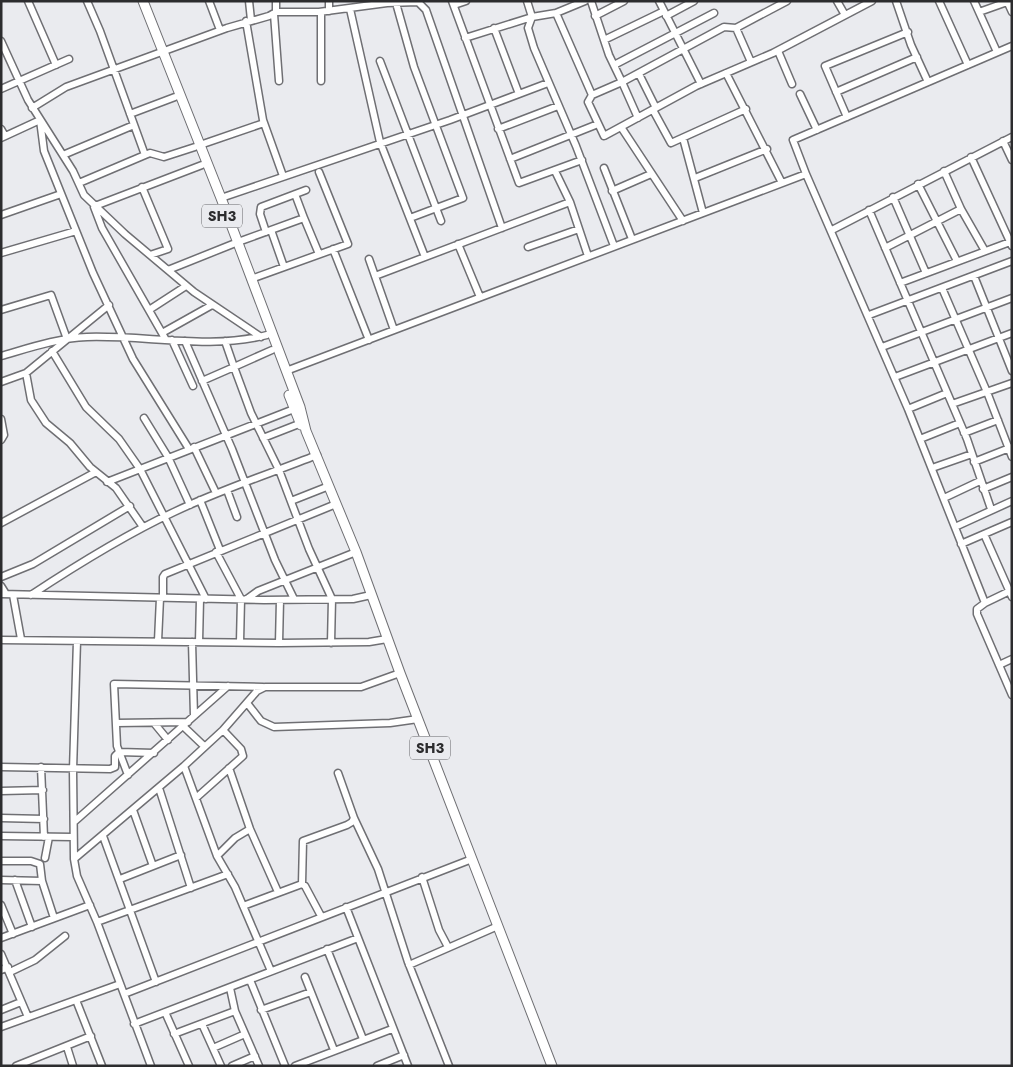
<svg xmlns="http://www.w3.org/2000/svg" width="1013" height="1067" font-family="Jost,sans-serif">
<rect width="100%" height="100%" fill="#eaebef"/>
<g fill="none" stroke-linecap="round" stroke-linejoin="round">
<g stroke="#6f6f73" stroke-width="9">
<path id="minor" d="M 28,1 L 56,65
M 209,1 L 220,30
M 249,1 L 251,20
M 276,1 L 276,12
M 329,1 L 329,11
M 452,1 L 519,183 L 582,160
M 527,1 L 532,17 L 556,13 L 585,1
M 591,1 L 609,55 L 622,82 L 724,27 L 736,28
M 659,1 L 701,84
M 837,1 L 845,15
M 896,1 L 911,45 L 928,82
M 939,1 L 968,65
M 974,1 L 997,52
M 1007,1 L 1012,12
M 396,3 L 414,67 L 463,198 L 410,218
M 454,5 L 466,1
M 350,9 L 380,142 L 425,257
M 321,12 L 321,81
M 979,12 L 1010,1
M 556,13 L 592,95 L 588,102 L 604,136 L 696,86 L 773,53 L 872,1
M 274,14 L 279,81
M 595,16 L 624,1
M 666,16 L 694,1
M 246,21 L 263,120 L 283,176
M 494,28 L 519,94
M 465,38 L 532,17 L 528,28 L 534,48 L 576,146 L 614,246
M 604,40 L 664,11
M 1,41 L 28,100 L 73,171 L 84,195 L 125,234 L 194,292 L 261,337
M 778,51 L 792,84
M 380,61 L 441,221
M 751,62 L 736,28 L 787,1
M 614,65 L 714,13
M 726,73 L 782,183
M 639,74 L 656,108
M 1,89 L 69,59
M 836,92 L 917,57
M 800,94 L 817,130
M 592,95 L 622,82 L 638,118
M 32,108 L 66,87 L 227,28 L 269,16 L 276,12 L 319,12 L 387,3 L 418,2 L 426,10 L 502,228
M 653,110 L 671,143 L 746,109
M 130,114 L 175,97
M 847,117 L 825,66 L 908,32
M 621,127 L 683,221
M 1,129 L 5,136
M 498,129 L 558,106
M 1,138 L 40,120 L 44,151 L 93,273 L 133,359 L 189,449
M 683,138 L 703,213
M 1003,141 L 1012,160
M 200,145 L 264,123
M 63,155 L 134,125
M 145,155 L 150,153 L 164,157 L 195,147
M 971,157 L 1012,246
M 510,159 L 598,124
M 604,168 L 632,239
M 555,171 L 570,202 L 588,256
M 944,171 L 961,209 L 985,251
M 806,174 L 793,140 L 1012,46
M 695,178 L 767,149
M 79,183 L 145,155 L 100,31 L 87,1
M 918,184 L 957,261
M 142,187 L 168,249 L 150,255
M 612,191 L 651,174
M 295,194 L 304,218
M 893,197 L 926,273
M 221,198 L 450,120 L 548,83
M 95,206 L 202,165
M 94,207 L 102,228 L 166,340
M 869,210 L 967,439 L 991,509
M 1,215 L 61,194
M 271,230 L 284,267
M 832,230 L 1012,137
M 266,232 L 260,214 L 261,207 L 306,190
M 238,242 L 304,218 L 319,254
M 458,244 L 480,297
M 528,247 L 579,229
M 885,248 L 961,209
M 333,249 L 369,340
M 1,253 L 76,231
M 369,259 L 394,330
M 168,270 L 233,244
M 375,276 L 570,202
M 974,276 L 1012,371
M 251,279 L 348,244 L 319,172
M 900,283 L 1010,242
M 942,288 L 987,392 L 1012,457
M 1,310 L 51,295 L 67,339
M 149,310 L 186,286
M 869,315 L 1012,261
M 162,333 L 212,305
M 172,340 L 193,386
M 185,341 L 232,449 L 275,560 L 294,599
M 225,341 L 234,367 L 272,350
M 882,347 L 1012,298
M 52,351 L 86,407 L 119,439 L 140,469 L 206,599
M 1,356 C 29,348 58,338 87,337 C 147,335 208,350 267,335
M 286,371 L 806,174 L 908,409 L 985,603 L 1012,590
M 26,373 L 31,400 L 46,423 L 70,443 L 90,467 L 116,488 L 143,527
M 895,377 L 1012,333
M 202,381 L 234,367 L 251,413 L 279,470 L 309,549 L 332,599 L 331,643
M 1,382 L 26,373 L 109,305
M 952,404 L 1012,383
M 908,409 L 947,393
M 144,418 L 168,457 L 190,505
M 1,419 L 4,435 L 1,440
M 964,433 L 998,420
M 263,438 L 304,422
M 920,439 L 960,423
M 194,447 L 216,493
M 974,462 L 1012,447
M 932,468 L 972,454
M 107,482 L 294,409
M 983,489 L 1012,477
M 227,490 L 237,517
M 944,498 L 980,481
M 200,500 L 220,550
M 291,501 L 329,486
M 1,523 L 96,472
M 955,527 L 1012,501
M 984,534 L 1012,597
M 961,544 L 1012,522
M 216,552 L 241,599 L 240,642
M 1,577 L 33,564 L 130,506
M 1,586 L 6,594
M 1,594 L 264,600 L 353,599 L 371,595
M 13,595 L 21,639
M 31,595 C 75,566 127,534 174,512 C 220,490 269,474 317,455
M 163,598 L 163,577 L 165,574 L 336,504
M 247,599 L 258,591 L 356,552
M 985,603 L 977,609 L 977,614 L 1012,695
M 1,640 L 279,643 L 369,642 L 387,639
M 158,641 L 160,598
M 192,642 L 194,716
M 199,642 L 200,599
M 279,643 L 280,600
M 999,665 L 1012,659
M 247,703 L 261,721 L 274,727 L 390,723 L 418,719
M 116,723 L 188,722
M 154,723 L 168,740
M 183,726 L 204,746
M 184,766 L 217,856 L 235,887 L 271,971
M 1,767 L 110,769 L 115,767 L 115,756 L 119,752 L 154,753
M 41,767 L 44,837
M 229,768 L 250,829 L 278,892
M 128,775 L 117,746 L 114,684 L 263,687
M 159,788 L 191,888
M 1,791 L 43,790
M 196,798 L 243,756 L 241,749 L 223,730
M 133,810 L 153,866
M 1,818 L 44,819
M 354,818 L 378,869 L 408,962 L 449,1066
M 74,822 L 228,686
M 1,836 L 73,837
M 103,836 L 156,982
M 217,856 L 235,838 L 250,829
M 45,858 L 49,837
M 74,859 L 73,770 L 77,641
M 1,861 L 31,861 L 40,864 L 42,881 L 54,918
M 422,877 L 439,930 L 448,947
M 120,879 L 181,855
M 1,880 L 42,881
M 15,880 L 32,927
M 302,884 L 303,841 L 347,825 L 352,822 L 354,818 L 338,773
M 1,905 L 13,934
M 243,906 L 302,884 L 305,886 L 321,916
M 346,907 L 408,1066
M 97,922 L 228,874
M 1,938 L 90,905
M 327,949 L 363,1039
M 1,954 L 28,1017
M 409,965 L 498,926
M 1,970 L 8,967
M 10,972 L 35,960 L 65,936
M 305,977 L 334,1050
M 250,980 L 285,1066
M 230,988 L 235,1011 L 259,1066
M 124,994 L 472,859
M 76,1000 L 102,1066
M 1,1010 L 21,1002
M 261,1010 L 311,992
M 165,1012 L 189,1066
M 134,1024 L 358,938
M 202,1024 L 221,1066
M 1,1027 L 120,984
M 174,1034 L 235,1011
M 67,1047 L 73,1066
M 213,1048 L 245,1034
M 16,1066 L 91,1036
M 151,1066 L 97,922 L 77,876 L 74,859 L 184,766 L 223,730 L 257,691 L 265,687 L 361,687 L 400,673
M 232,1066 L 255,1056
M 295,1066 L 392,1029
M 377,1066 L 404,1055"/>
</g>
<g stroke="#6f6f73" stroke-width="11">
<path id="major" d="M 143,1 L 221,198 L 300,407 L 306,431 L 356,552 L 400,673 L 552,1066
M 289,395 L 301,425"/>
</g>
<use href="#minor" stroke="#fff" stroke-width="6"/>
<use href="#major" stroke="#fff" stroke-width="9"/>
</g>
<g text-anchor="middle" stroke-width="4" stroke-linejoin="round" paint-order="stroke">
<g fill="#eaebef" stroke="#656568" stroke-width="1">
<rect x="202" y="204.5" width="40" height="23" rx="4"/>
<rect x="410" y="736.5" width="40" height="23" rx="4"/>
</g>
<g font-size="14" font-weight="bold" fill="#2c2c2e">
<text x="222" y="221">SH3</text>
<text x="430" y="753">SH3</text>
</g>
</g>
<rect width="1013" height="1067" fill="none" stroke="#2c2c2e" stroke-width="5"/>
</svg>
